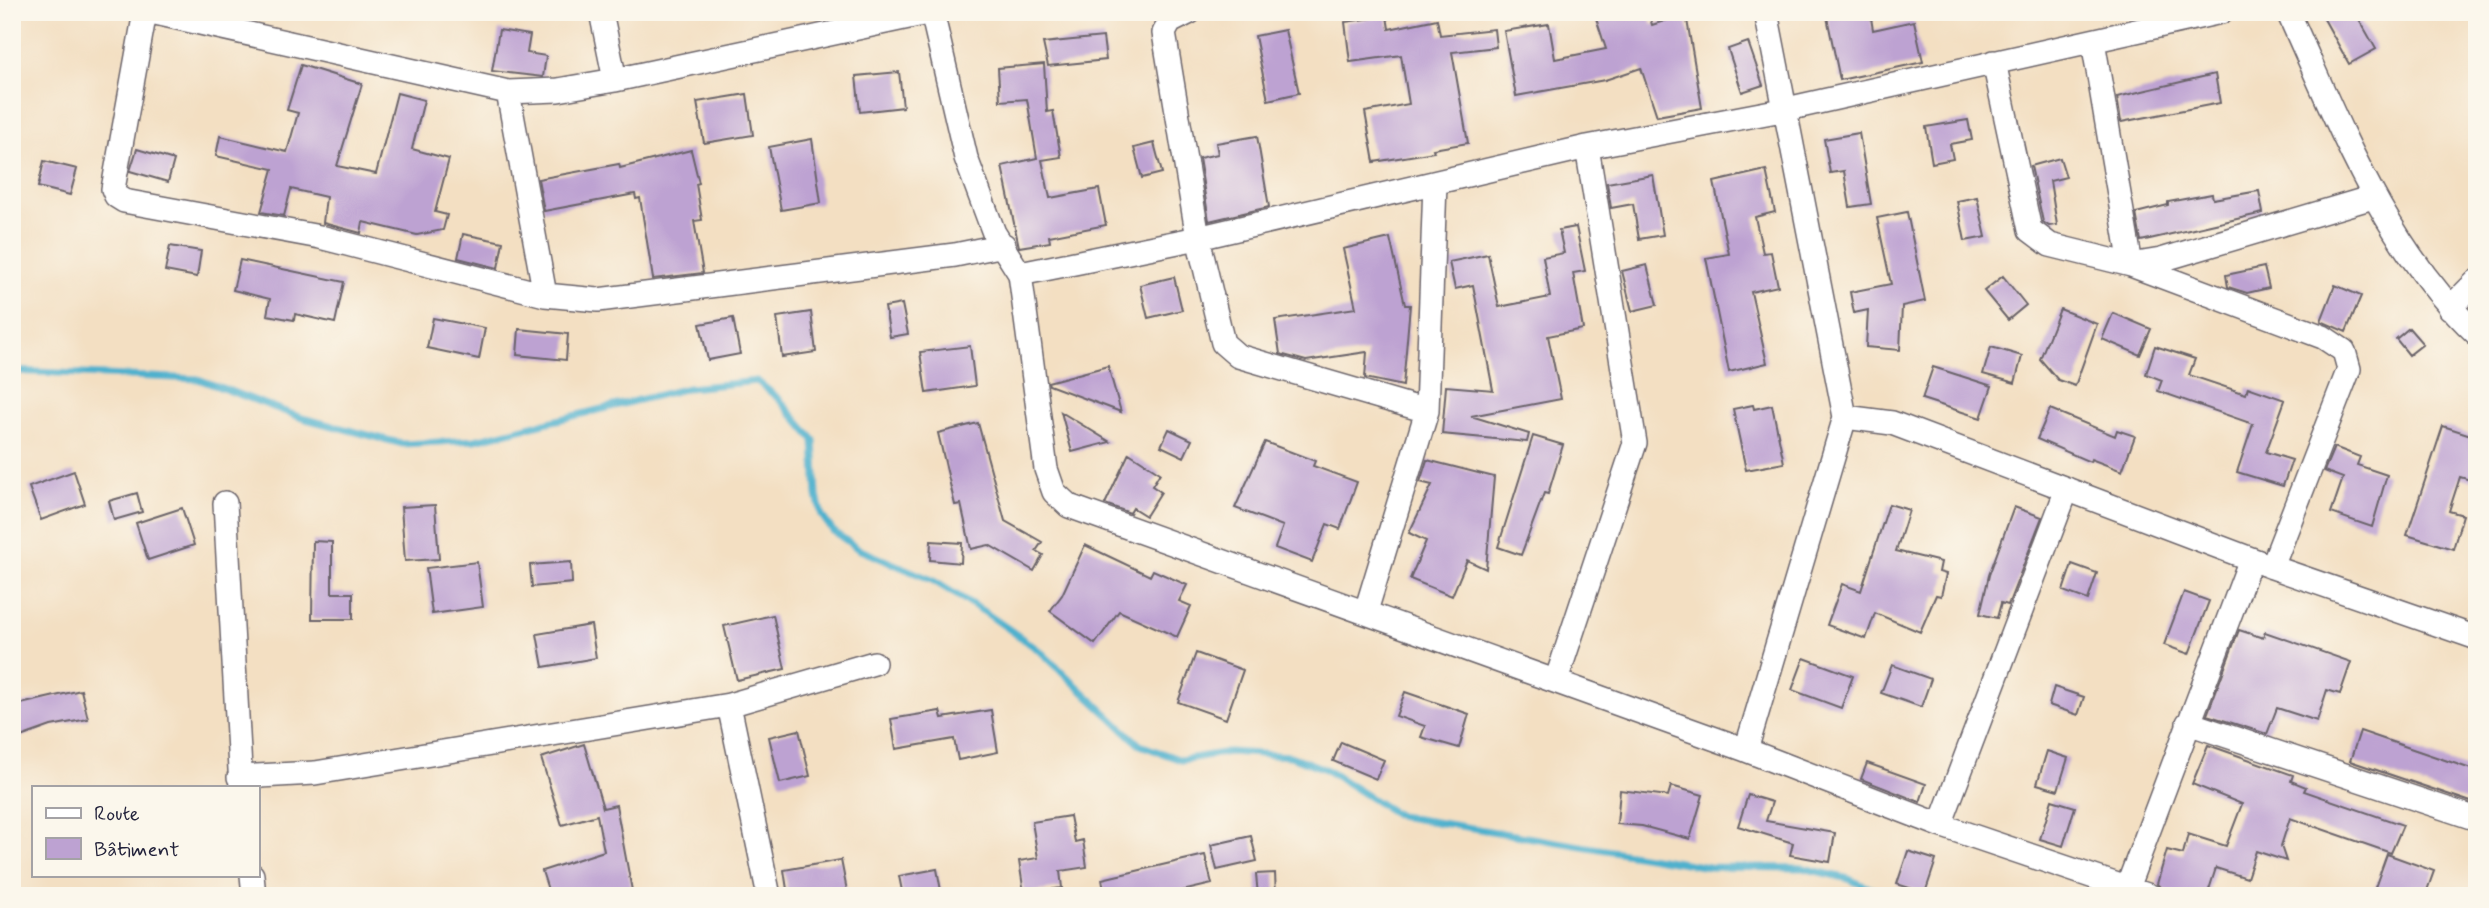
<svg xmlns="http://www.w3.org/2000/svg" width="2489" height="908" font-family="Mynerve,sans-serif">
<rect width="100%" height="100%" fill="#fbf7ec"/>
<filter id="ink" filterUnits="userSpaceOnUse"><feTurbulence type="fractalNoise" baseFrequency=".0143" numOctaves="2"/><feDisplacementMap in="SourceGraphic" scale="14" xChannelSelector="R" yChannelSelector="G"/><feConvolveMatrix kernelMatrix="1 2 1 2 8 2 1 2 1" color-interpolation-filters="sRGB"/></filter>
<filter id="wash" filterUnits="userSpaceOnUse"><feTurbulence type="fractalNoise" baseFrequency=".00686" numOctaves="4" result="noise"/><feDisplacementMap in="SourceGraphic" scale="28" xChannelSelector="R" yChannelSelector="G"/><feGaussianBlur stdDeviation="1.57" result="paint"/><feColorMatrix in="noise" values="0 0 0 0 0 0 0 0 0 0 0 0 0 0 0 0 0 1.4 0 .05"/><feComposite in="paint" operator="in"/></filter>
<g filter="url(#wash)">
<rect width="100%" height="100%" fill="#f3dfc2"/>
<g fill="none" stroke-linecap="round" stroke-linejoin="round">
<path stroke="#4fb1cd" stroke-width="7" d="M 12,371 L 198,379 L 302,418 L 403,444 L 475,440 L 688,388 L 757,381 L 779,399 L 814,440 L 817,496 L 822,516 L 833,531 L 858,549 L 932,580 L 986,613 L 1040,651 L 1140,745 L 1181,760 L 1229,752 L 1290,756 L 1325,769 L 1399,816 L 1709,867 L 1803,868 L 1849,879 L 1887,896"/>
</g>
<g id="blocks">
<path fill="#bda2d2" d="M 1594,12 L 1648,12 L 1652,25 L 1686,14 L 1702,108 L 1657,116 L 1641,68 L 1605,80 L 1516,96 L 1504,31 L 1549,24 L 1555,59 L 1606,49 Z
M 1826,12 L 1870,12 L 1873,30 L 1914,21 L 1923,62 L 1840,80 Z
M 2335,12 L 2355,12 L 2376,49 L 2349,64 L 2324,19 Z
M 1387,16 L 1389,29 L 1437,19 L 1440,35 L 1494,29 L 1496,47 L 1452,52 L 1468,143 L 1433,149 L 1434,152 L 1374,162 L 1365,112 L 1409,104 L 1401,55 L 1350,62 L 1345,22 Z
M 499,30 L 530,35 L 527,53 L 546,56 L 543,77 L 492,71 Z
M 1285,30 L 1299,93 L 1268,100 L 1255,36 Z
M 1103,37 L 1106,60 L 1048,66 L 1043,43 Z
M 1748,42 L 1763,85 L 1742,92 L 1728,49 Z
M 1044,64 L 1047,112 L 1053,111 L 1061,157 L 1042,160 L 1050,198 L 1099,189 L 1106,225 L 1049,236 L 1050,242 L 1019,247 L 1002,166 L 1037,158 L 1027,99 L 1000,101 L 998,68 Z
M 301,65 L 362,84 L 337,166 L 376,174 L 397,93 L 424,100 L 412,149 L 449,159 L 435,212 L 447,215 L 443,230 L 417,235 L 363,222 L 361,233 L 323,223 L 326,197 L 291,189 L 284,216 L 261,212 L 273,169 L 216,156 L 220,136 L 287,152 L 298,113 L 287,110 Z
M 899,72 L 903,107 L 860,112 L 856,76 Z
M 2215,74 L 2220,103 L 2121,122 L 2117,97 Z
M 747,94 L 753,135 L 704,143 L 697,102 Z
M 1968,120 L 1972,140 L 1950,144 L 1953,159 L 1932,163 L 1926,127 Z
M 1859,133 L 1871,204 L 1850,207 L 1844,171 L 1830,173 L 1824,139 Z
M 1257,136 L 1269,207 L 1209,221 L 1199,158 L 1218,154 L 1216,143 Z
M 812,139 L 821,203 L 781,210 L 769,147 Z
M 1154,143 L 1162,173 L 1142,178 L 1134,148 Z
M 137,149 L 174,160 L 168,182 L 130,171 Z
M 691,150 L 699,183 L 696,184 L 702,220 L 694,221 L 703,273 L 653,279 L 640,198 L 636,199 L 635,194 L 544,211 L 538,179 L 619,164 L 620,168 Z
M 2060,158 L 2066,177 L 2050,181 L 2057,225 L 2049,226 L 2043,222 L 2031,166 Z
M 44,161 L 77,169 L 70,195 L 38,187 Z
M 1766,170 L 1775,212 L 1755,217 L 1763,253 L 1771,252 L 1778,286 L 1751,292 L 1767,363 L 1729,372 L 1706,258 L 1729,254 L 1714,182 Z
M 1653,175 L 1663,235 L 1639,239 L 1633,204 L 1611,208 L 1607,183 Z
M 2259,191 L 2263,213 L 2141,241 L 2136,213 L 2168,205 L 2168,202 L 2212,194 L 2213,199 Z
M 1977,197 L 1986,237 L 1965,241 L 1957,201 Z
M 1907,212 L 1925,301 L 1902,306 L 1900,350 L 1866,347 L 1868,310 L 1854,313 L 1850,292 L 1891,284 L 1877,218 Z
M 1576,227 L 1585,271 L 1573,273 L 1583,329 L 1548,336 L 1561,399 L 1471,416 L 1529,434 L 1527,442 L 1442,434 L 1446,386 L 1493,390 L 1473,285 L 1455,289 L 1449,262 L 1488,254 L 1499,307 L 1550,297 L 1543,257 L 1564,253 L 1559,230 Z
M 463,234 L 503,242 L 498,268 L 458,258 Z
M 1390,238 L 1405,305 L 1410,305 L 1403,386 L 1365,378 L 1367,352 L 1306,361 L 1280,354 L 1275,320 L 1356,308 L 1343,249 Z
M 170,246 L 201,251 L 197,277 L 165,271 Z
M 240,260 L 344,282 L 335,323 L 295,314 L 294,320 L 267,315 L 270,299 L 233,290 Z
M 1647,265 L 1657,305 L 1632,311 L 1622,271 Z
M 2264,267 L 2269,288 L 2247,293 L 2228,287 L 2226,275 Z
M 2003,276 L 2026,305 L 2008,320 L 1984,291 Z
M 1174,277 L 1182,310 L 1148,318 L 1140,285 Z
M 2335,285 L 2361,296 L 2346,332 L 2321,321 Z
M 902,304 L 908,334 L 890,337 L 885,307 Z
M 2060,309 L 2097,324 L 2075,386 L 2058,380 L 2040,359 Z
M 811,312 L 816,352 L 782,357 L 777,317 Z
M 2113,313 L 2151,329 L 2140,355 L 2102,339 Z
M 433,318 L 485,328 L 479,359 L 427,348 Z
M 733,318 L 740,354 L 708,360 L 700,324 Z
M 2409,328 L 2423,344 L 2409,355 L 2396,339 Z
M 519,329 L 568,334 L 566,360 L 517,355 Z
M 970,346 L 975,386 L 926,393 L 920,352 Z
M 2155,346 L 2195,359 L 2189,375 L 2246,394 L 2248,387 L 2285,400 L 2266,452 L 2292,460 L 2283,486 L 2237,472 L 2253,424 L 2158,391 L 2162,380 L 2146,374 Z
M 1991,347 L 2022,356 L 2015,383 L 1983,374 Z
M 1108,366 L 1121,412 L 1049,385 L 1048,382 Z
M 1933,367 L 1992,386 L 1981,418 L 1922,399 Z
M 1753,405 L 1754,409 L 1772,405 L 1784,463 L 1746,470 L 1733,409 Z
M 2050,409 L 2115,436 L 2117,430 L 2135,436 L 2122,471 L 2091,459 L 2090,462 L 2037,439 Z
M 1061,412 L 1110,442 L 1072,452 Z
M 978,423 L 1005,521 L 1042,542 L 1036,551 L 1043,555 L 1034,571 L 989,545 L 971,549 L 961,504 L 955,505 L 938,433 Z
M 2443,426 L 2477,437 L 2477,482 L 2460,477 L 2449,511 L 2463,515 L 2453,549 L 2407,535 Z
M 1169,429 L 1192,440 L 1184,457 L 1161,446 Z
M 1533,436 L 1563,445 L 1548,494 L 1544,493 L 1521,555 L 1498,547 Z
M 1265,442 L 1315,461 L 1313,466 L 1357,482 L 1340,529 L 1327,524 L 1312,562 L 1275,548 L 1283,526 L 1235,508 Z
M 2334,447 L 2360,457 L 2357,465 L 2387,475 L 2372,527 L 2331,513 L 2343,478 L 2324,471 Z
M 1129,453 L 1160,473 L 1152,486 L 1161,492 L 1146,516 L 1133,508 L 1130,513 L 1105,504 Z
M 1427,460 L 1494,477 L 1486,569 L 1467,560 L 1452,596 L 1410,579 L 1426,541 L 1409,533 L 1432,485 L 1420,482 Z
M 74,471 L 85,504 L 41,520 L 29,487 Z
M 137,493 L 142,512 L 114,520 L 109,501 Z
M 1889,504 L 1909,510 L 1896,551 L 1941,562 L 1939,572 L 1946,574 L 1941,596 L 1936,595 L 1920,632 L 1875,613 L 1866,639 L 1827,625 L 1842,584 L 1861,591 Z
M 435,505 L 439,559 L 405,561 L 401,507 Z
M 2014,507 L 2042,517 L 2008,605 L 2001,603 L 1997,618 L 1980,614 L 1989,575 Z
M 182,508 L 194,545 L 148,560 L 136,523 Z
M 313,541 L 332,542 L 332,593 L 353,593 L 353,619 L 312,619 Z
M 931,541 L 962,543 L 961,563 L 930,560 Z
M 1085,545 L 1150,576 L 1153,570 L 1187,585 L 1179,601 L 1191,606 L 1177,637 L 1119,611 L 1095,644 L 1050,611 L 1062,595 Z
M 477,562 L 483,607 L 432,614 L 426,568 Z
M 571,562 L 572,583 L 532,587 L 530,565 Z
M 2072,564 L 2097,573 L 2088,600 L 2063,591 Z
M 2184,592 L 2209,601 L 2189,654 L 2164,645 Z
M 773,615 L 785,669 L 737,680 L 724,626 Z
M 591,625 L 596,658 L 543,667 L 537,634 Z
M 2239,630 L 2263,638 L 2265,632 L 2351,662 L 2340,694 L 2327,690 L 2317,721 L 2277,708 L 2267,734 L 2207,715 Z
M 1196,653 L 1243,670 L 1226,719 L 1178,702 Z
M 1804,658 L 1853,676 L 1841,708 L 1792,690 Z
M 1892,665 L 1931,679 L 1921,707 L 1881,693 Z
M 2054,687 L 2084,697 L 2078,715 L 2049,705 Z
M 81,690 L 88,719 L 51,726 L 12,740 L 12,706 Z
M 1405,692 L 1469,714 L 1459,748 L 1421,737 L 1425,726 L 1396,716 Z
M 991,710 L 998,752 L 958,760 L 954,739 L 896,749 L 891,719 L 940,711 L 942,718 Z
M 799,730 L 810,776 L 780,783 L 769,737 Z
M 2360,731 L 2477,771 L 2477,804 L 2350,761 Z
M 1341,742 L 1384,760 L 1376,779 L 1333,761 Z
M 584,744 L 603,808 L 616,805 L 633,896 L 550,896 L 542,871 L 604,851 L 597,815 L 562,825 L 541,758 Z
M 2208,745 L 2293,775 L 2291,781 L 2306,787 L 2304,791 L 2403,825 L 2391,853 L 2290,818 L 2281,846 L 2286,861 L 2256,851 L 2247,878 L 2216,868 L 2207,896 L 2184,896 L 2162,889 L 2157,884 L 2167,850 L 2183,854 L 2188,834 L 2226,846 L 2242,804 L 2192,784 Z
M 2047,751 L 2068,758 L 2058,790 L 2037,784 Z
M 1867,763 L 1926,784 L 1920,802 L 1861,779 Z
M 1671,786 L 1703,795 L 1690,839 L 1642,826 L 1617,824 L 1620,790 L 1668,796 Z
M 1748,795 L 1772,802 L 1766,821 L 1835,833 L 1830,862 L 1790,855 L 1793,843 L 1738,826 Z
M 2052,800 L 2075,807 L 2063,846 L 2040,839 Z
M 1070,816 L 1075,842 L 1083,840 L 1087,867 L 1060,871 L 1062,888 L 1024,893 L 1019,861 L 1038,858 L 1032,822 Z
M 1251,836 L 1257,861 L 1217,870 L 1211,845 Z
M 1908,851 L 1936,860 L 1925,893 L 1897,884 Z
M 2387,854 L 2434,871 L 2425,896 L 2372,896 Z
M 1205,855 L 1212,884 L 1161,896 L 1105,896 L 1102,879 Z
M 841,860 L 848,896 L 788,896 L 784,870 Z
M 937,869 L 942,896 L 903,896 L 899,876 Z
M 1275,873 L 1276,896 L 1258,896 L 1256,874 Z"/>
</g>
</g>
<g filter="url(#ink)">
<use href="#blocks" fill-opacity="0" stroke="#6b646a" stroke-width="2"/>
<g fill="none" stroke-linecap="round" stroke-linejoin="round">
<g stroke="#6b646a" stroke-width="26">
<path id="minor" d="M 145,12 L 113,189 L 116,196 L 124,201 L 320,237 L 545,295 L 598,300 L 955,255 L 1004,245
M 151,12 L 508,92 L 558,90 L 615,80 L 932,12
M 601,12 L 615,80
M 932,12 L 966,158 L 994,233 L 1020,274 L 1046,469 L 1054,492 L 1069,506 L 1746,750 L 1940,825 L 2150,896
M 1190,12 L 1170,22 L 1164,33 L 1198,238 L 1223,343 L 1238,356 L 1427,411
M 1766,12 L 1845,417 L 1892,423 L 2272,567 L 2477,638
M 2288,12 C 2339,124 2385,248 2477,334
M 2093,41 L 2131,265 L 2161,260 L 2373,197
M 1994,62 L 2030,230 L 2050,245 L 2131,265 L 2323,337 L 2344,351 L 2349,369 L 2272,567
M 508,92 L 545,295
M 1020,274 L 1198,238 L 1587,147 L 1787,109 L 2221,12
M 2450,308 L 2477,281
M 225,503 L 241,787
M 1366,611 L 1427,411 L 1435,183
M 1556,681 L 1635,443 L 1587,147
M 729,705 L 769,896
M 2188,723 L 2477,819
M 1746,750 L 1845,417
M 239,777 L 315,773 L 729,705 L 874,663
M 1940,825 L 2067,489
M 252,875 L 254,896
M 2127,888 L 2251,559"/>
</g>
<use href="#minor" stroke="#fff" stroke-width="23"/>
</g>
</g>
<rect width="2489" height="908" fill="none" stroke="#fbf7ec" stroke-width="42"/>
<rect x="32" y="786" width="228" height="91" fill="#fbf7ec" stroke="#a4a2a5" stroke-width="2"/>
<rect x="46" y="808" width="35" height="10" fill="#ffffff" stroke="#a4a2a5" stroke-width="2"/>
<text x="94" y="820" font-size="21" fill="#22223b">Route</text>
<rect x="46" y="838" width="35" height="21" fill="#bda2d2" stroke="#a4a2a5" stroke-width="2"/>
<text x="94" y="856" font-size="21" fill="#22223b">Bâtiment</text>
</svg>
